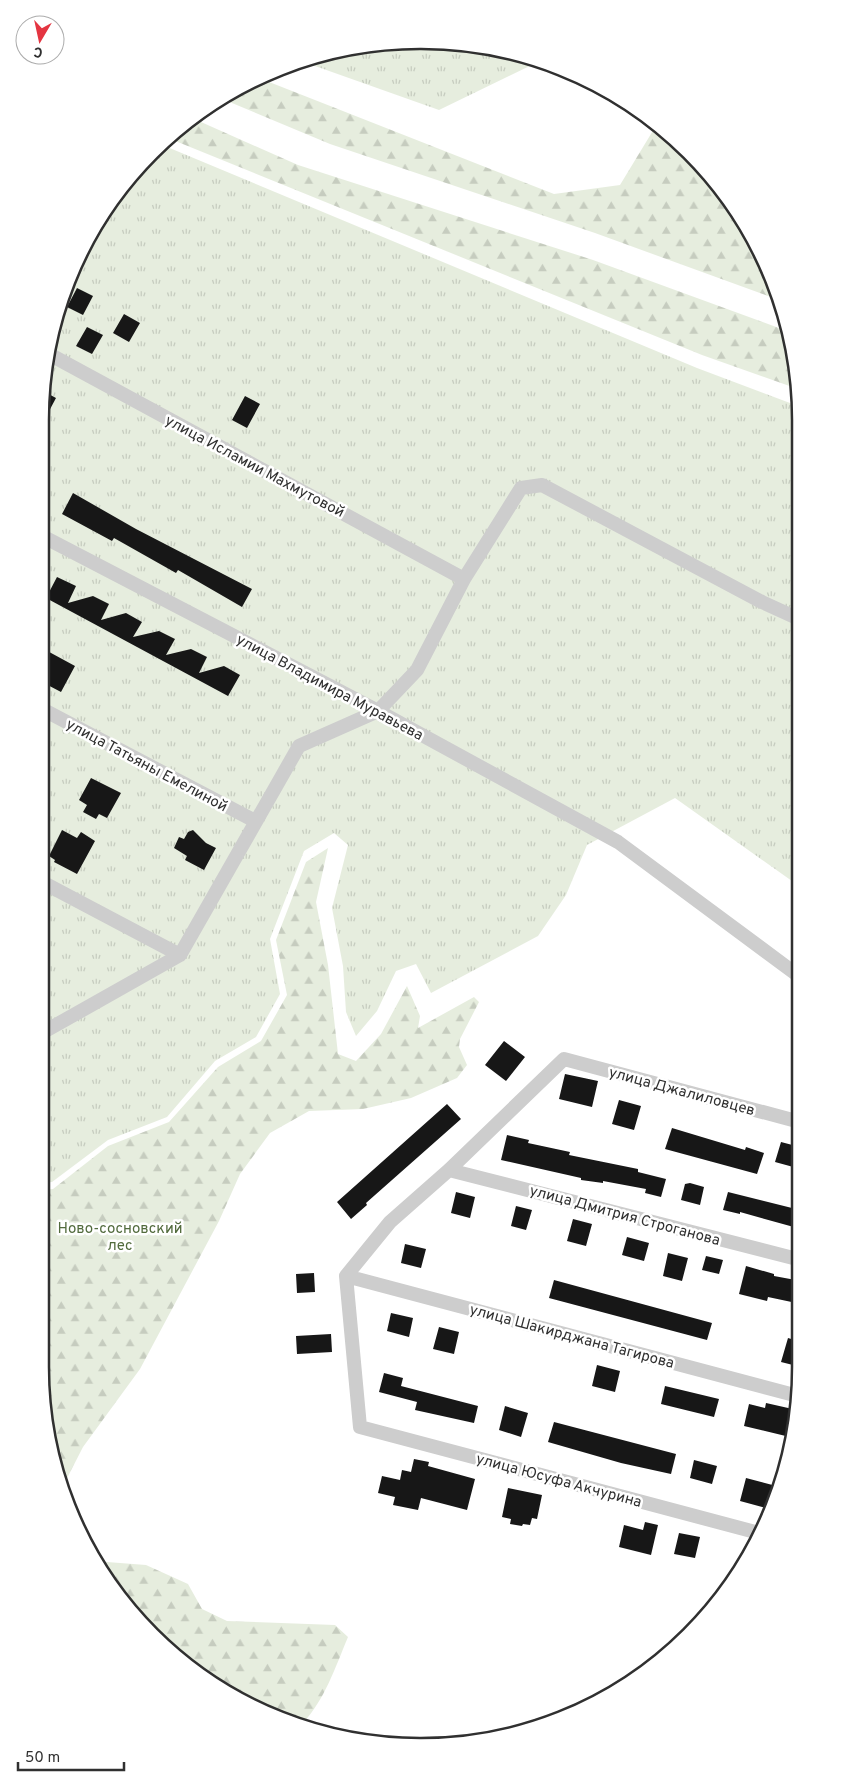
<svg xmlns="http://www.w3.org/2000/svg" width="841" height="1787" font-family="Overpass,sans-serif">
<defs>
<pattern id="grass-tufts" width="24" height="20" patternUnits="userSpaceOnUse" patternTransform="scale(1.25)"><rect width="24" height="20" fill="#e6edde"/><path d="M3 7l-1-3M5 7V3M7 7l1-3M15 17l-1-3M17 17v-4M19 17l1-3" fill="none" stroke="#c6ccbf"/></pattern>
<pattern id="forest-firs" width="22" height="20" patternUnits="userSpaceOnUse" patternTransform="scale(1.25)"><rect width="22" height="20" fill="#e6edde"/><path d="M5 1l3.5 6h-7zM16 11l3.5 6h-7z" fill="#c6ccbf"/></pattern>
</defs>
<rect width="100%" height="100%" fill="#fff"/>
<path fill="url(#grass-tufts)" d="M 420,40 L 494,47 L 540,61 L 439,110 L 301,61 L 346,47 Z
M 160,144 L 697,368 L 798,406 L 799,886 L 675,798 L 587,845 L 566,895 L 538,936 L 431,993 L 416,964 L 396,971 L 377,1011 L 356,1036 L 346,1012 L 343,966 L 332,908 L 348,845 L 334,833 L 304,851 L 270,939 L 280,994 L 256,1037 L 215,1061 L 167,1117 L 108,1140 L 52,1182 L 40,1183 L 40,420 L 47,347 L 69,275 L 104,209 L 151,152 Z"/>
<path fill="url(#forest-firs)" d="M 259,78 L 554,194 L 620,185 L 657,124 L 722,189 L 772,275 L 779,300 L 595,233 L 330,144 L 220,98 Z
M 192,118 L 298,165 L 593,260 L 787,331 L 798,371 L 798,389 L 702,355 L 168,138 Z
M 328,848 L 316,902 L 328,965 L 338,1054 L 356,1061 L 381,1034 L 407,986 L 420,1016 L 418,1028 L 474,997 L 479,1002 L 460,1039 L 459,1047 L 467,1065 L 457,1078 L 411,1098 L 363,1109 L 309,1111 L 270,1133 L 240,1174 L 219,1221 L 140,1369 L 83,1447 L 61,1490 L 40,1366 L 40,1190 L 53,1189 L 108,1146 L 169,1122 L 218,1067 L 261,1041 L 287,995 L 276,940 L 306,862 Z
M 94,1561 L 146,1565 L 188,1584 L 202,1609 L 227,1621 L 335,1625 L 348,1637 C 335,1668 325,1699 303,1723 L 230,1696 L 134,1617 Z"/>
<path fill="#171717" d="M 77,288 L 93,296 L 83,315 L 67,307 Z
M 124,314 L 140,323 L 129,342 L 113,333 Z
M 87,327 L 103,335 L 92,354 L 76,346 Z
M 43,391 L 56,398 L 40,428 L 40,420 Z
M 245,396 L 260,404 L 247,428 L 232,420 Z
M 73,493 L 136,529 L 252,589 L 242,607 L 178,570 L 176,573 L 114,538 L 112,541 L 62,514 Z
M 57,577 L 76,586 L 68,603 L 93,596 L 109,604 L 101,620 L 126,613 L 142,622 L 133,637 L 159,631 L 175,639 L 166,655 L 191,649 L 207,657 L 199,673 L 224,666 L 240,675 L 228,696 L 46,598 Z
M 40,647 L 75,666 L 61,692 L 40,681 Z
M 91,778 L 121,793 L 107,818 L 99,814 L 96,819 L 83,812 L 87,805 L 79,800 Z
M 62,830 L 77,838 L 81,832 L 95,841 L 77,874 L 54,862 L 55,860 L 49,856 Z
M 193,830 L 206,843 L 216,848 L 204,870 L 185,860 L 187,856 L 174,848 L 179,837 L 184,839 L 188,832 Z
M 504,1041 L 525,1057 L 506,1081 L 485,1065 Z
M 565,1074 L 598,1081 L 592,1107 L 559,1099 Z
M 619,1100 L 641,1106 L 634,1130 L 612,1124 Z
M 447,1104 L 461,1119 L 366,1203 L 367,1205 L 351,1219 L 337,1202 Z
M 672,1128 L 745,1150 L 746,1147 L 764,1153 L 757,1174 L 665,1149 Z
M 507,1135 L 529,1140 L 528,1143 L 570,1152 L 569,1155 L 638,1169 L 638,1172 L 666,1179 L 661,1197 L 645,1193 L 646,1189 L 603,1181 L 603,1183 L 581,1180 L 581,1178 L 501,1160 Z
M 781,1142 L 800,1147 L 797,1168 L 775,1162 Z
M 690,1183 L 704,1187 L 700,1205 L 681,1200 L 685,1184 Z
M 456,1192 L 475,1197 L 470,1218 L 451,1213 Z
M 728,1192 L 800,1210 L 801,1229 L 740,1212 L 740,1214 L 723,1210 Z
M 516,1206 L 532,1210 L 526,1230 L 511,1226 Z
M 573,1219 L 592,1224 L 586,1246 L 567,1241 Z
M 627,1237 L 649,1243 L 644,1261 L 622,1255 Z
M 405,1244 L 426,1249 L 421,1268 L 401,1263 Z
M 668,1253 L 688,1258 L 682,1281 L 663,1276 Z
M 706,1256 L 723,1260 L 719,1274 L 702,1270 Z
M 746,1266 L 774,1274 L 774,1276 L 801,1281 L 801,1304 L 768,1297 L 767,1301 L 739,1294 Z
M 314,1273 L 315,1292 L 297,1293 L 296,1274 Z
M 554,1280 L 712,1323 L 707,1340 L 549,1298 Z
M 391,1313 L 413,1318 L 409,1337 L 387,1331 Z
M 439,1327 L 459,1332 L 454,1354 L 433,1349 Z
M 331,1334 L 332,1352 L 297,1354 L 296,1336 Z
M 788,1338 L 801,1342 L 801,1367 L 781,1362 Z
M 597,1365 L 620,1371 L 615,1392 L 592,1386 Z
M 384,1373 L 403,1378 L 401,1386 L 478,1406 L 474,1423 L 415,1410 L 417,1402 L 379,1392 Z
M 665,1386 L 719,1399 L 714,1417 L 661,1404 Z
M 766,1403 L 797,1410 L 794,1438 L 744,1426 L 749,1404 L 765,1408 Z
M 505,1406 L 528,1413 L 521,1437 L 499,1430 Z
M 554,1422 L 676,1454 L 671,1474 L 621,1463 L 548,1442 Z
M 414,1459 L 429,1462 L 428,1466 L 475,1479 L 467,1510 L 421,1498 L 418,1510 L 393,1505 L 395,1497 L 378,1493 L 382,1476 L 400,1480 L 402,1470 L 411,1472 Z
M 694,1460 L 717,1466 L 712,1484 L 690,1478 Z
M 746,1478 L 780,1487 L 773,1510 L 740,1501 Z
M 508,1488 L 542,1495 L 537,1519 L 532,1518 L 530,1525 L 523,1524 L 522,1526 L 510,1524 L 511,1519 L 502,1517 Z
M 645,1522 L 658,1525 L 651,1555 L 619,1547 L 624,1525 L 643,1530 Z
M 679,1533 L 700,1537 L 695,1558 L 674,1554 Z"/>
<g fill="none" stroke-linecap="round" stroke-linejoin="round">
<path stroke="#cdcdcd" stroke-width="14" d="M 47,353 L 464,579
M 40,535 L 378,711 L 618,842 L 800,977
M 40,708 L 255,821
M 40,881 L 180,955
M 180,955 L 299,746 L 378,711 L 417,670 L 464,579 L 521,488 L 542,485 L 762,602 L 799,619
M 40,1034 L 180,955
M 449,1170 L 801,1260
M 346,1276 L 798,1396
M 759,1533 L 360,1427 L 346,1276 L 390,1222 L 449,1170 L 564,1059 L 800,1122"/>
</g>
<g text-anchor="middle" stroke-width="5" stroke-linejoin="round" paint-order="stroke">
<g font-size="15" fill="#303030" stroke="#fff">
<text transform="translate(255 466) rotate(28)" y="5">улица Исламии Махмутовой</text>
<text transform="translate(330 687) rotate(28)" y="5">улица Владимира Муравьева</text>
<text transform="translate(147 765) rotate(28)" y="5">улица Татьяны Емелиной</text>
<text transform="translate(682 1091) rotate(15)" y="5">улица Джалиловцев</text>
<text transform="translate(625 1215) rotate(15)" y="5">улица Дмитрия Строганова</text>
<text transform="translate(572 1336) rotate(15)" y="5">улица Шакирджана Тагирова</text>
<text transform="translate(559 1480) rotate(15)" y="5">улица Юсуфа Акчурина</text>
</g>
<g font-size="15" fill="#526b3d" stroke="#fff">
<text x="120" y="1233">Ново-сосновский<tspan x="120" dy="17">лес</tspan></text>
</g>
</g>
<path d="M0 0H841V1787H0ZM420 49H421A371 371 0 0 1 792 420V1367A371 371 0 0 1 421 1738H420A371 371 0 0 1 49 1367V420A371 371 0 0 1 420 49Z" fill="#fff" fill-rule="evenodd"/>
<path fill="none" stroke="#303030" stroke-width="2.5" d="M420 49H421A371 371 0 0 1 792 420V1367A371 371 0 0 1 421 1738H420A371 371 0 0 1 49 1367V420A371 371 0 0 1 420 49Z"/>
<g transform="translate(40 40) rotate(189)"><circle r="24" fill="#ffffff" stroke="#acacac"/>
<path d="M0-4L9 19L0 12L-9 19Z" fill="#e43541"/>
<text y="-8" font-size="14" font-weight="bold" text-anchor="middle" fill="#303030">С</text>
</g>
<path d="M18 1762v8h106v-8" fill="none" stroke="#303030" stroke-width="2.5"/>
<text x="25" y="1762" font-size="15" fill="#303030" stroke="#ffffff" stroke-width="4" paint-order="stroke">50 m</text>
</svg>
